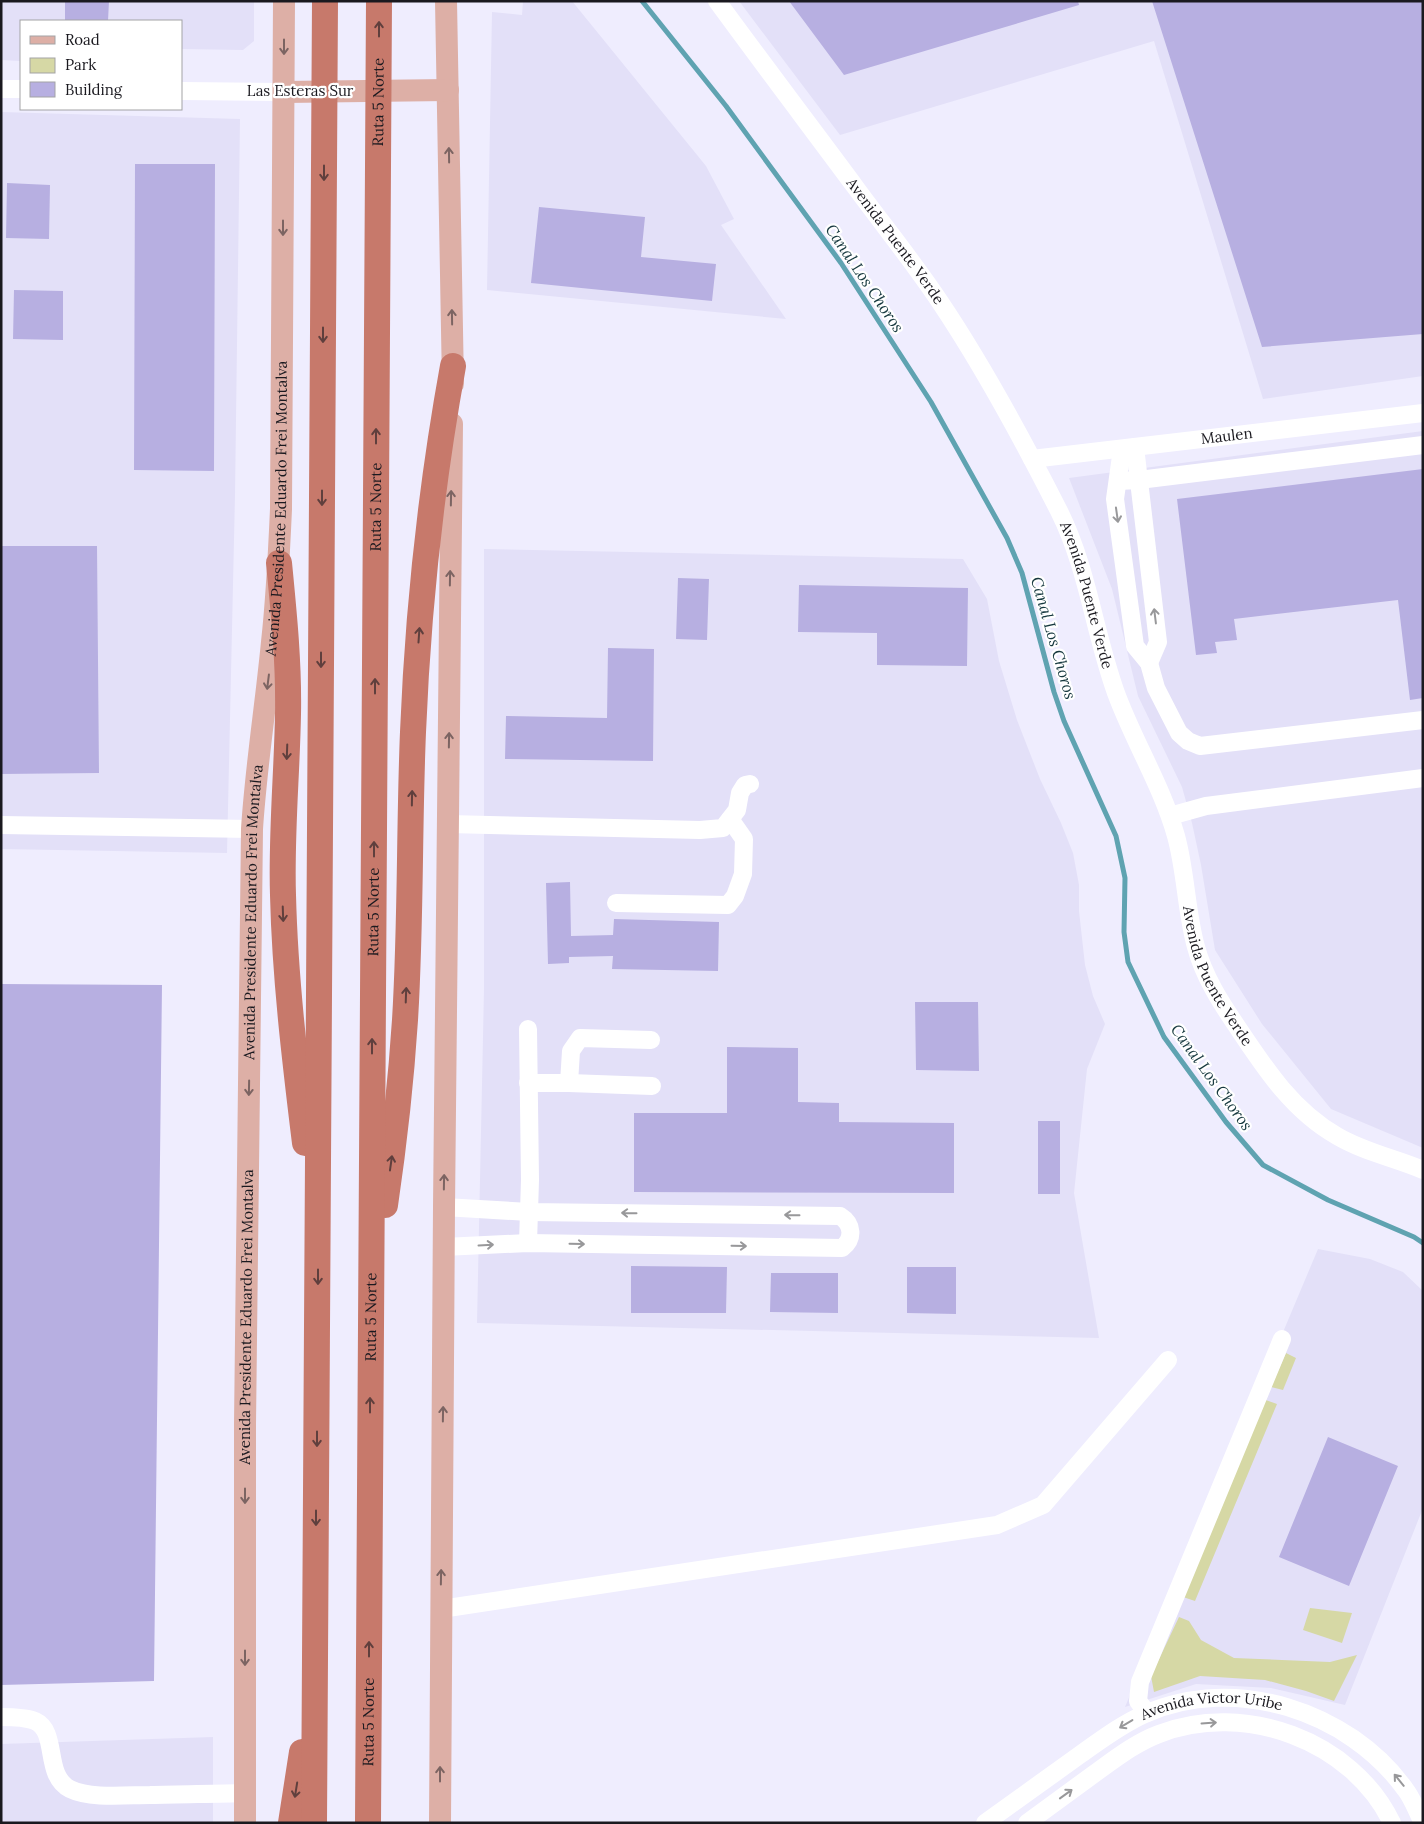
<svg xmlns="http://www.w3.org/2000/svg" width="1424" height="1824" font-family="Lora,serif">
<rect width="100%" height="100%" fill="#efedfe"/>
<path fill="#e3e0f8" d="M 1,1 L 254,1 L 254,41 L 243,50 L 181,49 L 181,21 L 21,21 L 21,61 L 1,60 Z
M 523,1 L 572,1 L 706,166 L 734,219 L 721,225 L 786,319 L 487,290 L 492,12 L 522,15 Z
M 739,1 L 1423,1 L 1423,376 L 1263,399 L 1154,41 L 840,135 Z
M 1,112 L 240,119 L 235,495 L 227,853 L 1,849 Z
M 1423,431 L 1423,1148 L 1331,1109 L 1262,1024 L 1215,950 L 1201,865 L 1192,823 L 1182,787 L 1138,696 L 1112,589 L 1069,478 Z
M 484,549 L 963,559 L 987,599 L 999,661 L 1017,720 L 1040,779 L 1061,823 L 1073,853 L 1079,885 L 1079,911 L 1085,965 L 1093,996 L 1105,1024 L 1087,1069 L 1074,1193 L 1099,1338 L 477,1323 L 484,989 Z
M 1318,1249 L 1370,1259 L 1403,1272 L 1423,1291 L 1423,1508 L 1345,1705 L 1271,1688 L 1196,1684 L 1125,1707 Z
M 213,1737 L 213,1823 L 1,1823 L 1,1744 Z"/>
<path fill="#d6d8a5" d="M 1286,1353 L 1296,1358 L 1283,1390 L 1271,1387 Z
M 1263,1399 L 1277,1404 L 1195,1601 L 1183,1597 Z
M 1310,1608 L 1352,1613 L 1342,1643 L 1303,1630 Z
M 1179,1617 L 1189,1621 L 1201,1640 L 1234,1658 L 1330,1662 L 1357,1655 L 1334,1701 L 1306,1691 L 1265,1680 L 1200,1676 L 1154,1692 L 1151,1676 Z"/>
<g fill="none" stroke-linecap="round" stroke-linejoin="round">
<path stroke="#5fa3b1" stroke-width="5" d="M 642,1 L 726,106 L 841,263 L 931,402 L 1007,538 L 1022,573 L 1054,692 L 1064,721 L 1116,836 L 1125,878 L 1124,932 L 1128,962 L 1164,1037 L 1226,1122 L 1263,1165 L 1328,1200 L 1414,1237 L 1423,1243"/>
</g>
<path fill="#b7afe1" d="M 65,1 L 109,1 L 108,21 L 65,21 Z
M 789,1 L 1078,1 L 1079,5 L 844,75 Z
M 1152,1 L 1423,1 L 1423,334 L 1262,347 Z
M 135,164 L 215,164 L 214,471 L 134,470 Z
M 7,183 L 50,185 L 49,239 L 6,238 Z
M 539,207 L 645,217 L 641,257 L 716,264 L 712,301 L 531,283 Z
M 14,290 L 63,291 L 63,340 L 13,339 Z
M 1423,469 L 1423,698 L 1410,700 L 1398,600 L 1234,619 L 1237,640 L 1215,642 L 1217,653 L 1196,655 L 1177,499 Z
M 1,546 L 97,546 L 99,773 L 1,774 Z
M 678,578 L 709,579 L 707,640 L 676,639 Z
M 799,585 L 968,588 L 967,666 L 877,665 L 877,633 L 798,632 Z
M 608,648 L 654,649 L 653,761 L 505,759 L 506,716 L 607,718 Z
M 570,882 L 571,936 L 613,935 L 614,919 L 719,922 L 718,971 L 612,969 L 613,956 L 569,957 L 569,963 L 548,964 L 546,883 Z
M 1,984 L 162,985 L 154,1681 L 1,1685 Z
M 915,1002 L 978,1002 L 979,1071 L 916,1070 Z
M 727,1047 L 798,1048 L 798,1102 L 839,1103 L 839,1122 L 954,1123 L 954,1193 L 634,1192 L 634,1113 L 727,1113 Z
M 1038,1121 L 1060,1121 L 1060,1194 L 1038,1194 Z
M 631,1266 L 727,1267 L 726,1313 L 631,1313 Z
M 907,1267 L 956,1267 L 956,1314 L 907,1313 Z
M 771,1273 L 838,1273 L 838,1313 L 770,1312 Z
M 1328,1437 L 1398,1466 L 1349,1586 L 1279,1557 Z"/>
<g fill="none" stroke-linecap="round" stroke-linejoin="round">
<g stroke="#fff" stroke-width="18">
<path id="s1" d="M 717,1 C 763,64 810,126 856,188 C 884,226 914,263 940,302 C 985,369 1023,440 1059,511 C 1088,569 1094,632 1116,693 C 1134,742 1162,786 1176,836 C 1186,872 1186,911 1196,947 C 1204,977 1221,1003 1238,1028 C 1266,1070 1293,1111 1337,1136 C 1364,1152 1395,1158 1423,1170"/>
<path d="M 1,89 L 21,89"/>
<path d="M 181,91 L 284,92"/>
<path d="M 1135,447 L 1158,642 L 1149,663"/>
<path d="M 1122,449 L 1115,499 L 1135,646 L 1149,663 L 1156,688 L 1179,733 L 1188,741 L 1200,746 L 1423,720"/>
<path id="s2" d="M 1032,459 L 1423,413"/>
<path d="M 1118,481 L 1139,480 L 1423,445"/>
<path d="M 1170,816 L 1206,806 L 1423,778"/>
<path d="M 448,824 L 700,830 L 723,828 L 737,810 L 740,793 L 745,785 L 750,784"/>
<path d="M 1,825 L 252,829"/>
<path d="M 616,903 L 728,905 L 735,896 L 743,874 L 744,839 L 730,819"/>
<path d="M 528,1083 L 569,1083 L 652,1086"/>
<path d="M 569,1083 L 571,1051 L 580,1038 L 651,1040"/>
<path d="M 444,1207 L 529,1212 L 840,1216 C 853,1224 854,1239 842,1248 L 528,1243 L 444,1247"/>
<path d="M 528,1243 L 530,1180 L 528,1029"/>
<path d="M 441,1609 L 997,1525 L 1043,1505 L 1168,1360"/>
<path d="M 1147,1713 L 1138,1701 L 1140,1682 L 1282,1339"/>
<path d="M 1,1717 C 12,1717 25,1717 35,1721 C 59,1732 43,1775 70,1789 C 90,1799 127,1795 150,1795 C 181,1794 213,1794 245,1793"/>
<path id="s3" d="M 985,1823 C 1017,1800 1049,1777 1081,1754 C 1101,1740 1122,1724 1145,1714 C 1235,1674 1349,1711 1405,1789 C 1413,1799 1417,1812 1423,1823"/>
<path d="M 1027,1823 C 1049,1807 1072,1790 1094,1774 C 1115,1759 1135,1743 1159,1734 C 1244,1701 1352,1740 1392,1823"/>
</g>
<g stroke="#ddafa6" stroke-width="22">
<path d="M 446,1 L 453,384"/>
<path d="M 284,92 L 448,90"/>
<path id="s4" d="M 245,1823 L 245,1424 L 252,829 C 256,766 266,705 272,642 C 277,598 279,554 281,509 L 284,1"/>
<path d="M 440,1823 L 444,1207 L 452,424"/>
</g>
<g stroke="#c7796b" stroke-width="26">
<path d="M 279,563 C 284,614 289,664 288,714 C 287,774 281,835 283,895 C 285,978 295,1061 305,1143"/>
<path d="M 385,1205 C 394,1144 401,1082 405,1020 C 411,924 409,828 413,732 C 418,609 431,487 453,366"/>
<path d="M 291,1823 L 302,1752"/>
<path d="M 314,1823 L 325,1"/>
<path id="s5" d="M 368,1823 L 379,1"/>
</g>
</g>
<defs><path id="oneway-shaft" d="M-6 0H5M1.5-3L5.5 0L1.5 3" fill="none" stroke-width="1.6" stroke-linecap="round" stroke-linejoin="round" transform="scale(1.25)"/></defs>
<g stroke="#5f3f3d">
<use href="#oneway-shaft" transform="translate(379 29) rotate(-90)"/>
<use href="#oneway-shaft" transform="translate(324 173) rotate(90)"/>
<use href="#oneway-shaft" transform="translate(323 335) rotate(90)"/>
<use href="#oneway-shaft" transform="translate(376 436) rotate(-90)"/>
<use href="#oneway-shaft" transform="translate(322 498) rotate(90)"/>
<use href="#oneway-shaft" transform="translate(419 635) rotate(-86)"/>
<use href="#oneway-shaft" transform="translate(321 660) rotate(90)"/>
<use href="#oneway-shaft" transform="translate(375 686) rotate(-90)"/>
<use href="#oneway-shaft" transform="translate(287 752) rotate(92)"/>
<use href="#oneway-shaft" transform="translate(412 798) rotate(-89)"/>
<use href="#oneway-shaft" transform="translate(374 849) rotate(-90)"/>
<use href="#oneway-shaft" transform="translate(283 914) rotate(88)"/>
<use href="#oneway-shaft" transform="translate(406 995) rotate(-88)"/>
<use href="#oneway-shaft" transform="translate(372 1046) rotate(-90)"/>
<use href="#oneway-shaft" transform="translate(391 1163) rotate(-82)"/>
<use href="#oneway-shaft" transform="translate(318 1277) rotate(90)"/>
<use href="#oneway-shaft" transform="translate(370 1405) rotate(-90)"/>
<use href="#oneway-shaft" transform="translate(317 1439) rotate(90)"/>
<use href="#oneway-shaft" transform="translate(316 1518) rotate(90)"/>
<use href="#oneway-shaft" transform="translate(369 1649) rotate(-90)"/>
<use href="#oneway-shaft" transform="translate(296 1790) rotate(99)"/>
</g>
<g stroke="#7c6462">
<use href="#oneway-shaft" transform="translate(284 47) rotate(90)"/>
<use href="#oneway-shaft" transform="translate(449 155) rotate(-91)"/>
<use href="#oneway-shaft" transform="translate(283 228) rotate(90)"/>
<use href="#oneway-shaft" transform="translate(452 317) rotate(-91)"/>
<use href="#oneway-shaft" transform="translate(451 498) rotate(-89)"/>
<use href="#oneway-shaft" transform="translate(450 578) rotate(-89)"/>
<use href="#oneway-shaft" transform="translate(268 682) rotate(97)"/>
<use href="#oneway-shaft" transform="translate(449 740) rotate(-89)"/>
<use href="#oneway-shaft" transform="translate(249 1088) rotate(91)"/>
<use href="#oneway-shaft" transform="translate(444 1182) rotate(-89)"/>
<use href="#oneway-shaft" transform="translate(443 1414) rotate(-89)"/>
<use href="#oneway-shaft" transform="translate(245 1496) rotate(90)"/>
<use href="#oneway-shaft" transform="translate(441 1577) rotate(-89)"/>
<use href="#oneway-shaft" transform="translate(245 1658) rotate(90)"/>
<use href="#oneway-shaft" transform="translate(440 1774) rotate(-90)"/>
</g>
<g stroke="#98989a">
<use href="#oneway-shaft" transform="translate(1117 515) rotate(82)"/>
<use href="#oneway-shaft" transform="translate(1155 616) rotate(-97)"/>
<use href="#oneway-shaft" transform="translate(629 1213) rotate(-179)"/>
<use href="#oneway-shaft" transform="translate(792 1215) rotate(-179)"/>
<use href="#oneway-shaft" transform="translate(577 1244) rotate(1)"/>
<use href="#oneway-shaft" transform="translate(486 1245) rotate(-3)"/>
<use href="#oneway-shaft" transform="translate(739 1246) rotate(1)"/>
<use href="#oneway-shaft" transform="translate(1209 1723) rotate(-4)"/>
<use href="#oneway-shaft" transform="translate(1126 1724) rotate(149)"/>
<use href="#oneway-shaft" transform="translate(1399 1780) rotate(-129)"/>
<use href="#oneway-shaft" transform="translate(1066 1794) rotate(-36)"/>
</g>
<g text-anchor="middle" stroke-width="4.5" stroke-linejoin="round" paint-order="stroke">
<g font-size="15" fill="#1a191f" stroke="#fff">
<text x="300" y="96">Las Esteras Sur</text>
<text dy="5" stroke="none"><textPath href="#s5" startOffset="1721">Ruta 5 Norte</textPath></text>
<text dy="5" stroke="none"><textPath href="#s1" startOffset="299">Avenida Puente Verde</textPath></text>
<text dy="5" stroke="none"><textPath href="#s2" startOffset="196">Maulen</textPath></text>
<text dy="5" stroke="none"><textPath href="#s5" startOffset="1316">Ruta 5 Norte</textPath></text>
<text dy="5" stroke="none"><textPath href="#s4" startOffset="1316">Avenida Presidente Eduardo Frei Montalva</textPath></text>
<text dy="5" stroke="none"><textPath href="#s1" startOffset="704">Avenida Puente Verde</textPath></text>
<text dy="5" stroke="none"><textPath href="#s4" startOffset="911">Avenida Presidente Eduardo Frei Montalva</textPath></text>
<text dy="5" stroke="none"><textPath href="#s5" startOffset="911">Ruta 5 Norte</textPath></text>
<text dy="5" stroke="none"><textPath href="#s1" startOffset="1109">Avenida Puente Verde</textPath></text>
<text dy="5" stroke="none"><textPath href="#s4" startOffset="506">Avenida Presidente Eduardo Frei Montalva</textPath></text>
<text dy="5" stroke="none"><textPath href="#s5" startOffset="506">Ruta 5 Norte</textPath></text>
<text dy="5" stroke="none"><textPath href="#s3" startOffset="262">Avenida Victor Uribe</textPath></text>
<text dy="5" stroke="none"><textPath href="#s5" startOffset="101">Ruta 5 Norte</textPath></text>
</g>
<g font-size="16" font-style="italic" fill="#17393f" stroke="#fff">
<text transform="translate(865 278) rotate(56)" y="6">Canal Los Choros</text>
<text transform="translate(1054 638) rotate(74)" y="6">Canal Los Choros</text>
<text transform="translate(1212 1077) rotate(54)" y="6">Canal Los Choros</text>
</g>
</g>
<rect width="1424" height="1824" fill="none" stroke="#1a191f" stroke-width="5"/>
<rect x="20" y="20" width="162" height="90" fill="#ffffff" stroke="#a3a3a5"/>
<rect x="30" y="36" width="25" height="8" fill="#ddafa6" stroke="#a3a3a5"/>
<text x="65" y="45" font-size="15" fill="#1a191f">Road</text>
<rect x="30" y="58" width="25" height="15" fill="#d6d8a5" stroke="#a3a3a5"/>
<text x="65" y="70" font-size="15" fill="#1a191f">Park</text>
<rect x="30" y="82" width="25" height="15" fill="#b7afe1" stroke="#a3a3a5"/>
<text x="65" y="95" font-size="15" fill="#1a191f">Building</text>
</svg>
